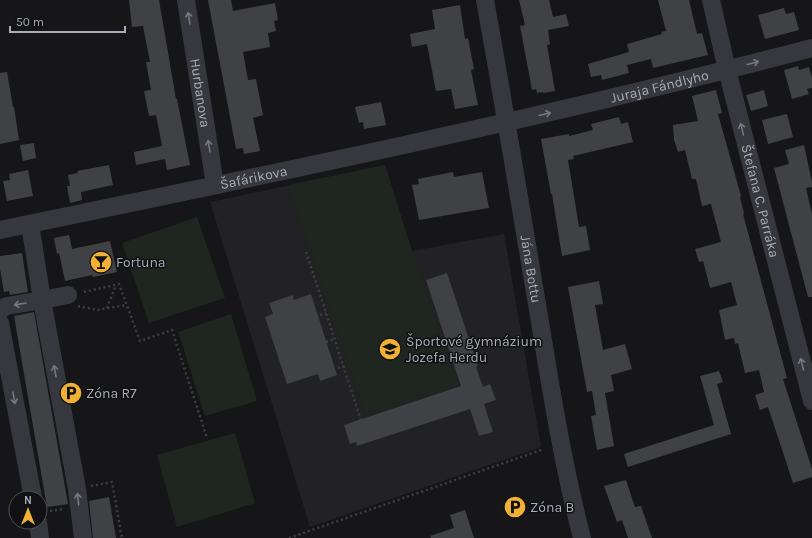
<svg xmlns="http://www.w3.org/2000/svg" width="812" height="538" font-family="Karla,sans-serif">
<rect width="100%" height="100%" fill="#161618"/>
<path fill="#222225" d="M 385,165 L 412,251 L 504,234 L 541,447 L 310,527 L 210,202 Z"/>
<path fill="#1e261f" d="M 385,165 L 412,251 L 457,385 L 366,415 L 288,185 Z
M 197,217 L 225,298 L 149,323 L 122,243 Z
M 231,314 L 257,401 L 205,416 L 178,332 Z
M 235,433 L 255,503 L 177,527 L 157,455 Z"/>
<path fill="#404145" d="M 129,0 L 159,0 L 176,99 L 177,99 L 190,165 L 167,170 L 165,159 L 136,165 L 134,152 L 162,146 L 156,115 L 149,116 L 144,91 L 151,90 L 146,62 L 150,62 L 143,26 L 132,27 Z
M 208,0 L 231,0 L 233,11 L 275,3 L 278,20 L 274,21 L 276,31 L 268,33 L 270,47 L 243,52 L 248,80 L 256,79 L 263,115 L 253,118 L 260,151 L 244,154 L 243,148 L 236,149 Z
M 519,0 L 549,0 L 553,17 L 566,14 L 569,26 L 548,30 L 550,44 L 547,45 L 555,91 L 543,93 L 543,92 L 537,93 L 536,89 L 532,90 L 520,26 L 525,25 Z
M 658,0 L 689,0 L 697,34 L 702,33 L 708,55 L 653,68 L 651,59 L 627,65 L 629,73 L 602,80 L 601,75 L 591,77 L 588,64 L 629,52 L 627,44 L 662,34 L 661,32 L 666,31 Z
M 460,5 L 465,39 L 468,38 L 474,69 L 471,70 L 478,105 L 455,109 L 451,89 L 436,91 L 427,44 L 412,47 L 410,34 L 435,29 L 432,10 Z
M 784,8 L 786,14 L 794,12 L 799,30 L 765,39 L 758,15 Z
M 798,66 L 799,70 L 809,67 L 812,78 L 812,88 L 807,89 L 809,94 L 792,99 L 784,70 Z
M 7,72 L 13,107 L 14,107 L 19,140 L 0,144 L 0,73 Z
M 716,90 L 722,113 L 718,114 L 741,196 L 740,197 L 744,213 L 743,214 L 787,378 L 783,379 L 812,469 L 812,477 L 793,483 L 768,407 L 760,410 L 755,395 L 764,392 L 759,370 L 745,373 L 738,343 L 735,344 L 734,338 L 725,340 L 719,310 L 737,305 L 731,282 L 710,288 L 703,261 L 699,262 L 695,249 L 721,242 L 711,204 L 702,206 L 696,179 L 692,179 L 685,150 L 678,152 L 674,140 L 673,125 L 698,121 L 692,96 Z
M 764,90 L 768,106 L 751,111 L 746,95 Z
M 381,102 L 386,125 L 364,129 L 363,122 L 359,123 L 355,107 Z
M 787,114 L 793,137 L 768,144 L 762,120 Z
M 619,117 L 621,124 L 628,122 L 633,142 L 573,156 L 574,159 L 568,160 L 579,227 L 586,226 L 590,250 L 562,256 L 552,194 L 551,194 L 541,139 L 569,134 L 569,136 L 593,130 L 591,124 Z
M 34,143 L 36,158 L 23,161 L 20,145 Z
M 804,145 L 812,182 L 812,187 L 806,188 L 812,214 L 812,297 L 808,297 L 774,168 L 789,164 L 785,150 Z
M 109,165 L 113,185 L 81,192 L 82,200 L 70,203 L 67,186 L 70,186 L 68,175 L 78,173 L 77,171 Z
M 28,170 L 33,196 L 7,201 L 3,181 L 10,180 L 9,174 Z
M 453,172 L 454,177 L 482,172 L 489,208 L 419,220 L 412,185 L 419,184 L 418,179 Z
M 69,235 L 72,249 L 110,241 L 117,272 L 93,277 L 92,275 L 65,281 L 59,253 L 57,254 L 54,238 Z
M 22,253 L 28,292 L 10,295 L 9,291 L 4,292 L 0,269 L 0,256 Z
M 447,273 L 478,366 L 476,367 L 483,387 L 490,384 L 496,400 L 484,404 L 493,432 L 479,436 L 470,409 L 357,446 L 356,442 L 350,444 L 344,425 L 461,386 L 426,280 Z
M 599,281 L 603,304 L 595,305 L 603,350 L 625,344 L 632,369 L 611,375 L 614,391 L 605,393 L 614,446 L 597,450 L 591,416 L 596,415 L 592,391 L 587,392 L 568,287 Z
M 311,294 L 337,375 L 320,381 L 318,374 L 287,384 L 265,317 L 273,314 L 269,303 L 293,295 L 294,300 Z
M 34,312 L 68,504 L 47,507 L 14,316 Z
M 719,371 L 723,382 L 717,384 L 731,434 L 628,467 L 624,454 L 714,425 L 700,376 Z
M 626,480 L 635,507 L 641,506 L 652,538 L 628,538 L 622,520 L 617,522 L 604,486 Z
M 109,497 L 116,538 L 93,538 L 89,501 Z
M 465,510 L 474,538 L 431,538 L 430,536 L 454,528 L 450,515 Z"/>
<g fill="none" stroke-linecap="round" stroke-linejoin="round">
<path stroke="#3d3f44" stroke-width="2.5" stroke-dasharray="2 3" stroke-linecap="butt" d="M 306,252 L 361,420
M 84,292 L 119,284 L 140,341 L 172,330 L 207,438
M 78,306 L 97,310 L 127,305
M 107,308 L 116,285
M 320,315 L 326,313
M 326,342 L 335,339
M 338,368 L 344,366
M 91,486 L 112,482 L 122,538
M 50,511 L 63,509
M 289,538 L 544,449"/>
<g stroke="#37383d" stroke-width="18">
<path id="s1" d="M 186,0 L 215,185"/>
<path id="s2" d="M 485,0 C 504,105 521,210 539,316 C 551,390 563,465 582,538"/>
<path id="s3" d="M 711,0 L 727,70 L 812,401"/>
<path id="s4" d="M 0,230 C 272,174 544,118 812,48"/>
<path d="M 68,295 L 42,300 L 77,489 L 83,538"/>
<path d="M 0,311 L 3,308 L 7,306 L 42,300 L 30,224"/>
<path d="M 0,323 L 33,498"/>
<path d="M 38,522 L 40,538"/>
</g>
</g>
<defs><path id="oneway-shaft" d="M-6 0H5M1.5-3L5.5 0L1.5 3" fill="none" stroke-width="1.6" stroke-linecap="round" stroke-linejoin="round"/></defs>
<g stroke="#757881">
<use href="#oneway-shaft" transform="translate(189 18) rotate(-99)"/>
<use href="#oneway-shaft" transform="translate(753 63) rotate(-15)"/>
<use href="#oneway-shaft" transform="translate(545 114) rotate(-14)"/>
<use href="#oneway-shaft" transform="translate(742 129) rotate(-104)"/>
<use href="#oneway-shaft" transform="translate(209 146) rotate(-99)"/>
<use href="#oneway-shaft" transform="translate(20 304) rotate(170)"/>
<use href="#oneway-shaft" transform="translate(802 364) rotate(-104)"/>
<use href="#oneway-shaft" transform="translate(55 371) rotate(-100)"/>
<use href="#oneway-shaft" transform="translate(14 398) rotate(79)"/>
<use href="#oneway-shaft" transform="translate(78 499) rotate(-97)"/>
</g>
<defs>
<g id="bar-disc" transform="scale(1.15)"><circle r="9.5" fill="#f2b134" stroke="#111113"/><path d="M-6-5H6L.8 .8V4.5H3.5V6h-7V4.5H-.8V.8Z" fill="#111"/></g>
<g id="school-disc" transform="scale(1.15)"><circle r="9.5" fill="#f2b134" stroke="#111113"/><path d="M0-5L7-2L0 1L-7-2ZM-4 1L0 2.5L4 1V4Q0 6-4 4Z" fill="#111"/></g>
<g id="parking-disc" transform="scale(1.15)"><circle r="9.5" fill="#f2b134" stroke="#111113"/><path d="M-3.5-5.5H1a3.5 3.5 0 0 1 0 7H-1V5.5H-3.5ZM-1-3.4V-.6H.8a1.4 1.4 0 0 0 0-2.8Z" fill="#111"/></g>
</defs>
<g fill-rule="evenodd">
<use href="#bar-disc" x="101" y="262"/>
<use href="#school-disc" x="390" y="349"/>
<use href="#parking-disc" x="71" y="393"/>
<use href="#parking-disc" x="515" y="507"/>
</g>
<g text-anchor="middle" stroke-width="3" stroke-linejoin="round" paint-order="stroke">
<g font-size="14" fill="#a8adb8" stroke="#111113">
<text dy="5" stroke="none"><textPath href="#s4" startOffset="675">Juraja Fándlyho</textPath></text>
<text dy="5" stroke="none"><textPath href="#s1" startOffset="94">Hurbanova</textPath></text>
<text dy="5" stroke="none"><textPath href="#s4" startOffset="259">Šafárikova</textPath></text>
<text dy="5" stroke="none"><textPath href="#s3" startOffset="207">Štefana C. Parráka</textPath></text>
<text dy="5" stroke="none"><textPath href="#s2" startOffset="273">Jána Bottu</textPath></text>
</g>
<g font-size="14" fill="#a8adb8" stroke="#111113" text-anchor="start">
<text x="116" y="267">Fortuna</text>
<text x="406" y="346">Športové gymnázium<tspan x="406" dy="16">Jozefa Herdu</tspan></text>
<text x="86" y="398">Zóna R7</text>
<text x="530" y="512">Zóna B</text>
</g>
</g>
<g transform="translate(28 510)"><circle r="19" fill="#111113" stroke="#4d4f55"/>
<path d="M0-3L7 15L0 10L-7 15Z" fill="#f2b134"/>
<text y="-6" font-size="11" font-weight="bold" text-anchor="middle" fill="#a8adb8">N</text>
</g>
<path d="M10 26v6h115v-6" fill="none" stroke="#a8adb8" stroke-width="2"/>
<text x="16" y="26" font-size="12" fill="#a8adb8" stroke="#111113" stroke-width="3" paint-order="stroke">50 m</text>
</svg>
